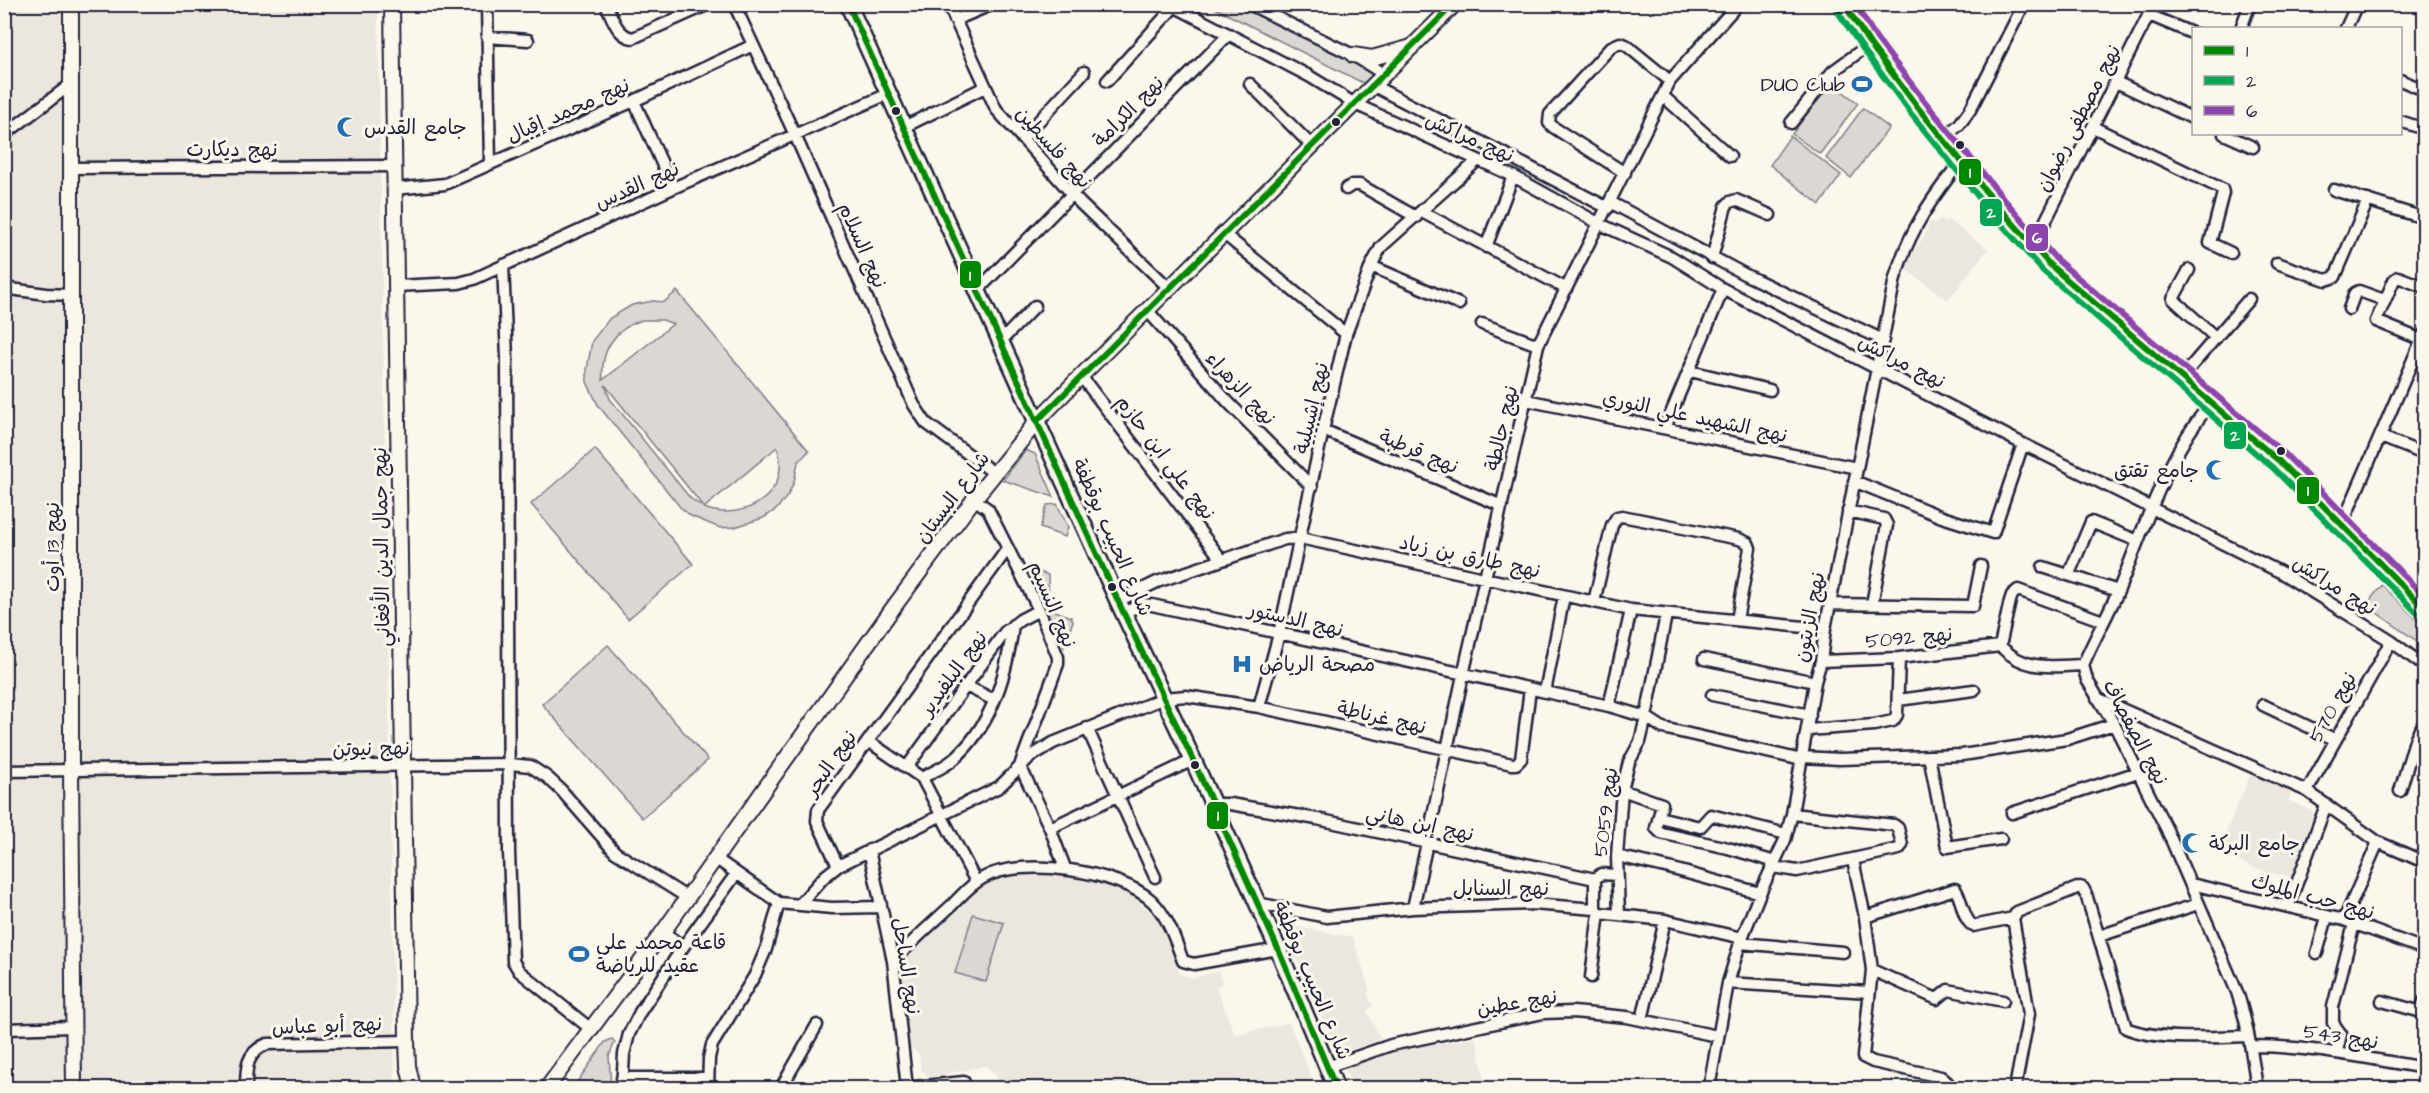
<svg xmlns="http://www.w3.org/2000/svg" width="2429" height="1093" font-family="'Architects Daughter','Playpen Sans Arabic',sans-serif">
<rect width="100%" height="100%" fill="#fbf7ec"/>
<filter id="ink" filterUnits="userSpaceOnUse"><feTurbulence type="fractalNoise" baseFrequency=".0167" numOctaves="2"/><feDisplacementMap in="SourceGraphic" scale="12" xChannelSelector="R" yChannelSelector="G"/><feConvolveMatrix kernelMatrix="1 2 1 2 8 2 1 2 1" color-interpolation-filters="sRGB"/></filter>
<g filter="url(#ink)">
<path fill="#ebe7df" d="M 5,5 L 378,5 L 395,1088 L 5,1088 Z
M 1940,219 L 1944,222 L 1948,220 L 1988,249 L 1948,300 L 1902,267 L 1923,238 L 1930,221 L 1936,224 Z
M 2251,773 L 2292,791 L 2288,800 L 2313,812 L 2315,817 L 2292,877 L 2263,871 L 2217,853 Z
M 1047,871 L 1115,885 L 1139,902 L 1153,915 L 1164,929 L 1180,974 L 1194,978 L 1218,971 L 1223,983 L 1216,987 L 1235,1035 L 1289,1023 L 1316,1088 L 998,1088 L 996,1074 L 986,1066 L 930,1077 L 921,1070 L 919,1054 L 911,1048 L 901,968 L 905,959 L 986,882 Z
M 1286,925 L 1353,937 L 1370,991 L 1367,993 L 1373,1006 L 1367,1010 L 1381,1040 L 1345,1051 L 1336,1051 L 1289,941 Z
M 1476,1038 L 1486,1088 L 1353,1088 L 1344,1067 L 1384,1051 Z"/>
<path fill="#dbd8d3" stroke="#7e7d87" stroke-width="1.5" fill-rule="evenodd" d="M 1209,5 L 1239,5 L 1371,70 L 1372,77 L 1367,83 L 1361,82 Z
M 1830,82 L 1858,103 L 1820,154 L 1792,134 Z
M 1863,108 L 1889,128 L 1851,178 L 1826,158 Z
M 1790,136 L 1841,175 L 1820,205 L 1770,165 Z
M 677,291 L 809,451 L 798,462 L 794,482 L 788,495 L 776,510 L 763,518 L 735,527 L 720,528 L 691,516 L 680,507 L 598,405 L 587,382 L 587,369 L 592,341 L 610,318 L 632,305 L 653,301 L 664,302 ZM 642,320 L 663,320 L 673,324 L 603,380 C 600,351 614,329 642,320 ZM 605,385 L 703,506 L 703,507 L 690,498 L 610,399 ZM 777,447 C 793,493 745,523 704,508 Z
M 595,449 L 693,564 L 628,619 L 531,504 Z
M 1026,450 L 1035,454 L 1054,497 L 1003,480 Z
M 1057,504 L 1068,527 L 1065,537 L 1040,528 L 1047,505 Z
M 1028,568 L 1048,575 L 1049,602 L 1045,605 Z
M 2382,585 L 2424,627 L 2424,646 L 2366,605 Z
M 1045,607 L 1071,617 L 1073,621 L 1064,647 Z
M 608,645 L 708,760 L 642,818 L 542,704 Z
M 973,914 L 1004,923 L 986,982 L 955,973 Z
M 612,1039 L 615,1042 L 609,1056 L 611,1088 L 588,1085 L 586,1088 L 573,1088 L 605,1042 Z"/>
<g fill="none" stroke-linecap="round" stroke-linejoin="round">
<g stroke="#22223b" stroke-width="15">
<path id="street" d="M 487,4 L 490,164
M 606,4 C 612,17 617,36 633,38 L 709,4
M 734,4 L 795,135 L 914,405 L 926,423 L 994,473
M 948,4 L 996,109 L 1081,204 L 1169,288
M 1170,4 L 1309,76 L 1355,104 L 1513,176 L 1600,224 L 1672,257 L 1723,289 L 2023,444 L 2280,572 L 2391,641 L 2424,666
M 1249,4 L 1353,55 L 1385,75
M 2149,15 L 2194,34
M 955,20 L 993,4
M 2241,28 L 2250,4
M 2346,28 L 2357,4
M 487,37 L 528,40
M 2400,80 L 2424,90
M 1107,81 L 1174,7
M 2116,82 L 2194,119
M 1250,84 L 1313,147
M 1374,86 L 1608,208
M 1663,96 L 1730,156
M 634,101 L 673,188
M 2400,121 L 2424,129
M 1791,123 L 1833,71 L 1870,44
M 904,127 L 985,87
M 2093,127 L 2222,189 L 2223,193 L 2210,243 L 2231,253
M 2224,134 L 2253,147
M 4,135 L 70,85
M 1943,138 L 1959,125 L 1970,110 L 2024,4
M 1022,139 L 1084,72
M 71,168 L 394,166
M 1625,173 L 1553,127 L 1549,123 L 1550,114 L 1611,47 L 1620,43 L 1626,45 L 1670,81
M 394,189 L 445,184 L 634,101 L 751,46
M 1346,189 L 1352,185 L 1360,185 L 1416,217
M 2334,190 L 2424,218
M 1610,202 L 1744,274 L 1883,340
M 1422,212 L 1565,288
M 1224,234 L 1346,334
M 2033,246 L 2154,4
M 1486,247 L 1513,176
M 1712,258 L 1726,206 L 1730,202 L 1736,200 L 1770,215
M 2277,263 L 2326,280 L 2335,277 L 2368,200
M 503,265 L 507,358 L 509,852 L 513,961 L 519,971 L 592,1030
M 1371,266 L 1459,304
M 2189,270 L 2173,299 L 2216,338
M 395,286 L 459,283 L 474,279 L 673,188 L 888,94
M 4,288 L 46,294 L 71,295
M 978,290 L 1229,34
M 2349,309 L 2355,293 L 2359,291 L 2384,300
M 1147,310 L 1228,402 L 1312,487
M 1482,324 L 1538,345
M 1002,340 L 1035,306
M 2422,340 L 2376,321 L 2394,280 L 2398,277 L 2424,287
M 1690,371 L 1770,390
M 1081,376 L 1222,560
M 2181,378 L 2249,299
M 1526,400 L 1857,468
M 2211,403 C 2165,458 2146,524 2119,589 C 2108,615 2094,639 2083,665 L 2087,680 L 2114,724 L 2167,830 L 2237,992 C 2248,1024 2252,1056 2257,1088
M 1665,428 L 1723,289
M 1323,430 L 1502,506
M 2381,437 L 2424,454
M 1854,481 L 1942,517 L 1993,533 L 2023,444
M 974,499 L 988,509 L 1039,610 L 1058,657 L 1058,664 L 1021,763
M 1848,511 L 1884,519 L 1887,525 L 1872,604
M 2342,525 L 2424,334
M 1008,548 L 818,810 L 817,821 L 838,866 L 999,787 L 1030,757 L 1053,743 L 1164,698 L 1186,696 L 1259,707 L 1512,764 L 1516,764 L 1521,759 L 1530,689
M 2043,567 L 2118,591
M 2069,574 L 2091,522 L 2138,541
M 1118,601 L 1157,582 L 1285,539 L 1300,538 L 1631,610 L 1825,629
M 1594,602 L 1612,525 L 1617,517 L 1622,516 L 1739,539 L 1748,543 L 1750,548 L 1737,620
M 1829,604 L 1973,606 L 1981,566
M 1124,613 L 1142,604 L 1152,605 L 1609,706 L 1646,717 L 1663,728 L 1802,760
M 2000,646 L 2010,601 L 2012,595 L 2018,590 L 2103,621
M 2000,646 C 2026,672 2050,666 2083,665
M 1704,659 L 1815,682
M 1821,661 L 1899,658 L 2000,646
M 966,686 L 994,700
M 1545,692 L 1564,596
M 1712,695 L 1810,715
M 2097,698 L 2307,791 L 2378,842 L 2424,862
M 1898,700 L 1974,690
M 2263,705 L 2334,739
M 1609,706 L 1631,610
M 1259,707 L 1279,634 L 1323,430 L 1346,334 L 1371,266 L 1381,247 L 1477,161
M 1087,728 L 1155,877
M 1808,730 L 1874,725 L 1893,721 L 1897,715 L 1899,658
M 868,741 L 922,778 L 976,882
M 1929,756 L 1947,847 L 2001,839
M 1802,757 L 1840,759 L 1962,755 L 2067,739 L 2114,724
M 1020,766 L 1050,828 L 1065,868
M 907,767 L 1005,632 L 1020,620 L 1039,610
M 4,771 L 510,764 L 530,766 L 547,777 L 561,790 L 615,852 L 688,898
M 922,778 C 932,772 945,767 954,759 C 992,726 1007,674 1013,625
M 1622,790 L 1662,804 L 1656,828 L 1661,833 L 1728,848 L 1775,862
M 2307,791 L 2391,641
M 2400,791 L 2416,737 L 2424,723
M 1213,804 L 1230,804 L 1317,819 L 1595,879 L 1601,874 L 1617,875
M 2012,813 L 2138,772
M 1659,817 L 1700,827 L 1711,815 L 1786,834
M 1050,828 L 1193,760
M 869,850 L 893,961 L 907,1088
M 1617,856 L 1669,868 L 1760,893
M 715,858 L 779,903 L 832,908 L 880,907
M 1853,860 L 1865,917 L 1872,970 L 1863,1057 L 1873,1062 L 1941,1077 L 1948,1083 L 1947,1088
M 1773,867 L 1797,871 L 1899,849 L 1902,845 L 1898,828 L 1894,825 L 1792,814
M 2191,884 L 2344,920 L 2424,949
M 1257,903 L 1327,917 L 1413,908 L 1533,904 L 1595,909 L 1599,913 L 1665,920 L 1742,938
M 799,905 L 824,877 L 838,866
M 2288,907 L 2326,805
M 1413,908 L 1463,675 L 1538,345 L 1670,81 L 1738,4
M 1595,909 L 1595,879
M 1619,915 L 1617,856 L 1622,790 L 1629,762 L 1640,742 L 1646,717 L 1666,615
M 1865,917 L 1955,889 C 1963,900 1962,918 1973,926 L 2013,918
M 2344,920 L 2378,842
M 663,932 L 683,947
M 2099,936 L 2198,904
M 1740,943 L 1843,952
M 2317,953 L 2327,917
M 893,961 C 912,942 932,923 952,905 C 962,895 971,884 983,878 C 1021,856 1120,871 1152,901 C 1169,918 1175,940 1183,961 L 1194,964 L 1278,949
M 1872,970 L 1937,999 L 1948,990 L 2003,1001
M 1591,977 L 1599,913
M 1728,983 L 1869,992
M 2382,1001 L 2418,1011 L 2422,1008 L 2424,1001
M 1642,1020 L 1665,920
M 4,1029 L 73,1027
M 2251,1046 C 2310,1046 2366,1058 2424,1068
M 2337,1051 L 2341,1034 L 2333,1023 L 2333,1007 L 2354,924
M 1327,1067 L 1391,1045 L 1543,1013 L 1573,1012 L 1627,1017 L 1717,1036
M 622,1078 L 707,1078
M 246,1088 C 246,1068 246,1053 267,1044 L 407,1041
M 622,1088 L 624,1054 L 629,1034 L 640,1012 L 683,947 L 736,874
M 708,1088 L 709,1058 L 712,1045 L 755,975 L 766,949 L 779,903
M 781,1088 L 817,1025
M 904,1088 L 964,1082
M 1709,1088 L 1728,983 L 1740,943 L 1760,893 L 1785,840 L 1792,814 L 1815,682 L 1821,661 L 1825,629 L 1895,278 C 1909,231 1931,199 1961,161
M 2015,1088 L 2029,1014 L 2013,918 L 2017,912 L 2080,887 L 2083,888 L 2086,894 L 2126,1028 C 2157,1041 2213,1037 2247,1036"/>
</g>
<g stroke="#22223b" stroke-width="18">
<path id="secondary" d="M 71,4 L 71,770 L 74,1088
M 392,4 L 407,1041 L 408,1066 L 413,1088
M 1353,55 L 1372,58 L 1412,47
M 547,1088 L 663,932 L 893,608 L 974,499 L 1038,420 L 1081,376 L 1455,4"/>
</g>
<g stroke="#22223b" stroke-width="20">
<path id="primary" d="M 848,4 L 1118,601 L 1193,760 L 1278,949 L 1336,1088
M 1844,4 L 1870,44 L 1919,109 L 1996,204 L 2050,265 L 2279,461 L 2424,608"/>
</g>
<use href="#street" stroke="#fbf7ec" stroke-width="10"/>
<use href="#secondary" stroke="#fbf7ec" stroke-width="14"/>
<use href="#primary" stroke="#fbf7ec" stroke-width="15"/>
<g stroke="#fbf7ec" stroke-width="10">
<path id="bus-1" d="M 848,4 L 1118,601 L 1193,760 L 1278,949 L 1336,1088
M 1844,4 L 1870,44 L 1919,109 L 1996,204 L 2050,265 L 2279,461 L 2424,608
M 1038,420 L 1454,4"/>
</g>
<g stroke="#fbf7ec" stroke-width="10">
<path id="bus-2" d="M 1836,9 L 1863,49 L 1912,115 L 1989,210 L 2043,271 L 2273,468 L 2418,614"/>
</g>
<g stroke="#fbf7ec" stroke-width="10">
<path id="bus-3" d="M 1855,4 L 1877,39 L 1926,103 L 2003,198 L 2056,259 L 2285,454 L 2424,596"/>
</g>
<use href="#bus-1" stroke="#080" stroke-width="6"/>
<use href="#bus-2" stroke="#00a651" stroke-width="6"/>
<use href="#bus-3" stroke="#8e44ad" stroke-width="6"/>
</g>
</g>
<defs>
<g id="stadium-bare" transform="scale(1.62)"><path d="M0-5a6.5 5 0 1 0 0 10a6.5 5 0 1 0 0-10ZM-3.5-1.8h7v3.6h-7Z" fill="#1f6fb2" stroke="#fbf7ec" stroke-width="2.5" paint-order="stroke"/></g>
<g id="mosque-bare" transform="scale(1.62)"><path d="M3.5-4.9A6 6 0 1 0 3.5 4.9A5 5 0 1 1 3.5-4.9Z" fill="#1f6fb2" stroke="#fbf7ec" stroke-width="2.5" paint-order="stroke"/></g>
<g id="hospital-bare" transform="scale(1.62)"><path d="M-5-5h3v3.5h4V-5h3V5h-3V1.5h-4V5h-3Z" fill="#1f6fb2" stroke="#fbf7ec" stroke-width="2.5" paint-order="stroke"/></g>
</defs>
<g fill-rule="evenodd">
<use href="#stadium-bare" x="1862" y="84"/>
<use href="#mosque-bare" x="347" y="127"/>
<use href="#mosque-bare" x="2216" y="470"/>
<use href="#hospital-bare" x="1242" y="664"/>
<use href="#mosque-bare" x="2192" y="843"/>
<use href="#stadium-bare" x="579" y="954"/>
</g>
<g fill="#22223b" stroke="#fbf7ec" stroke-width="2">
<circle cx="896" cy="111" r="5"/>
<circle cx="1336" cy="122" r="5"/>
<circle cx="1960" cy="145" r="5"/>
<circle cx="2281" cy="451" r="5"/>
<circle cx="1112" cy="587" r="5"/>
<circle cx="1195" cy="765" r="5"/>
</g>
<g text-anchor="middle" stroke-width="6" stroke-linejoin="round" paint-order="stroke">
<g font-size="20" fill="#22223b" stroke="#fbf7ec" text-anchor="start">
<text x="1845" y="91" text-anchor="end">DUO Club</text>
<text x="364" y="134">جامع القدس</text>
<text x="2199" y="477" text-anchor="end">جامع تقتق</text>
<text x="1259" y="671">مصحة الرياض</text>
<text x="2209" y="850">جامع البركة</text>
<text x="596" y="949">قاعة محمد علي<tspan x="596" dy="23">عقيد للرياضة</tspan></text>
</g>
<g font-size="20" fill="#22223b" stroke="#fbf7ec">
<text transform="translate(568 110) rotate(-24)" y="7">نهج محمد إقبال</text>
<text transform="translate(1128 111) rotate(-45)" y="7">نهج الكرامة</text>
<text transform="translate(2078 118) rotate(-63)" y="7">نهج مصطفى رضوان</text>
<text transform="translate(1470 137) rotate(24)" y="7">نهج مراكش</text>
<text transform="translate(1054 147) rotate(48)" y="7">نهج فلسطين</text>
<text x="232" y="156">نهج ديكارت</text>
<text transform="translate(637 185) rotate(-24)" y="7">نهج القدس</text>
<text transform="translate(863 245) rotate(66)" y="7">نهج السلام</text>
<text transform="translate(1902 361) rotate(27)" y="7">نهج مراكش</text>
<text transform="translate(1241 388) rotate(47)" y="7">نهج الزهراء</text>
<text transform="translate(1311 408) rotate(-77)" y="7">نهج إشبيلية</text>
<text transform="translate(1695 416) rotate(12)" y="7">نهج الشهيد علي النوري</text>
<text transform="translate(1501 428) rotate(-77)" y="7">نهج جالطة</text>
<text transform="translate(1419 451) rotate(23)" y="7">نهج قرطبة</text>
<text transform="translate(1166 457) rotate(53)" y="7">نهج علي ابن حازم</text>
<text transform="translate(952 497) rotate(-53)" y="7">شارع البستان</text>
<text transform="translate(1113 537) rotate(66)" y="7">شارع الحبيب بوقطفة</text>
<text transform="translate(52 547) rotate(-90)" y="7">نهج 13 أوت</text>
<text transform="translate(381 547) rotate(-91)" y="7">نهج جمال الدين الأفغاني</text>
<text transform="translate(1470 556) rotate(12)" y="7">نهج طارق بن زياد</text>
<text transform="translate(2335 585) rotate(32)" y="7">نهج مراكش</text>
<text transform="translate(1053 604) rotate(67)" y="7">نهج النسيم</text>
<text transform="translate(1809 617) rotate(-79)" y="7">نهج الزيتون</text>
<text transform="translate(1296 619) rotate(13)" y="7">نهج الدستور</text>
<text transform="translate(1909 637) rotate(-5)" y="7">نهج 5092</text>
<text transform="translate(953 673) rotate(-54)" y="7">نهج البلفيدير</text>
<text transform="translate(2332 707) rotate(-61)" y="7">نهج 570</text>
<text transform="translate(1382 717) rotate(13)" y="7">نهج غرناطة</text>
<text transform="translate(2136 732) rotate(62)" y="7">نهج الصفصاف</text>
<text transform="translate(371 748) rotate(-1)" y="7">نهج نيوتن</text>
<text transform="translate(830 763) rotate(-55)" y="7">نهج البحر</text>
<text transform="translate(1605 812) rotate(-83)" y="7">نهج 5059</text>
<text transform="translate(1420 823) rotate(12)" y="7">نهج إبن هاني</text>
<text x="1501" y="895">نهج السنابل</text>
<text transform="translate(2313 896) rotate(15)" y="7">نهج حب الملوك</text>
<text transform="translate(907 966) rotate(81)" y="7">نهج الساحل</text>
<text transform="translate(1313 980) rotate(67)" y="7">شارع الحبيب بوقطفة</text>
<text transform="translate(1517 1002) rotate(-9)" y="7">نهج عطين</text>
<text transform="translate(327 1025) rotate(-2)" y="7">نهج أبو عباس</text>
<text transform="translate(2341 1036) rotate(9)" y="7">نهج 543</text>
</g>
</g>
<g stroke="#fbf7ec" stroke-width="2">
<rect x="1958" y="158" width="24" height="28" rx="6" fill="#080"/>
<rect x="1979" y="198" width="24" height="29" rx="6" fill="#00a651"/>
<rect x="2025" y="223" width="24" height="29" rx="6" fill="#8e44ad"/>
<rect x="959" y="260" width="23" height="29" rx="6" fill="#080"/>
<rect x="2223" y="421" width="24" height="29" rx="6" fill="#00a651"/>
<rect x="2296" y="476" width="24" height="29" rx="6" fill="#080"/>
<rect x="1206" y="801" width="23" height="29" rx="6" fill="#080"/>
</g>
<g font-size="16" text-anchor="middle" font-weight="bold" fill="#fff">
<text x="1970" y="178">1</text>
<text x="1991" y="218">2</text>
<text x="2037" y="243">6</text>
<text x="970" y="281">1</text>
<text x="2235" y="441">2</text>
<text x="2308" y="496">1</text>
<text x="1218" y="821">1</text>
</g>
<rect width="2429" height="1093" fill="none" stroke="#fbf7ec" stroke-width="24"/>
<rect x="12" y="12" width="2405" height="1069" fill="none" stroke="#22223b" stroke-width="2" filter="url(#ink)"/>
<rect x="2192" y="27" width="210" height="108" fill="#fbf7ec" stroke="#a4a2a5" stroke-width="1.5"/>
<rect x="2204" y="46" width="30" height="9" fill="#008800" stroke="#a4a2a5" stroke-width="1.5"/>
<text x="2246" y="57" font-size="18" fill="#22223b">1</text>
<rect x="2204" y="76" width="30" height="9" fill="#00a651" stroke="#a4a2a5" stroke-width="1.5"/>
<text x="2246" y="87" font-size="18" fill="#22223b">2</text>
<rect x="2204" y="106" width="30" height="9" fill="#8e44ad" stroke="#a4a2a5" stroke-width="1.5"/>
<text x="2246" y="117" font-size="18" fill="#22223b">6</text>
</svg>
